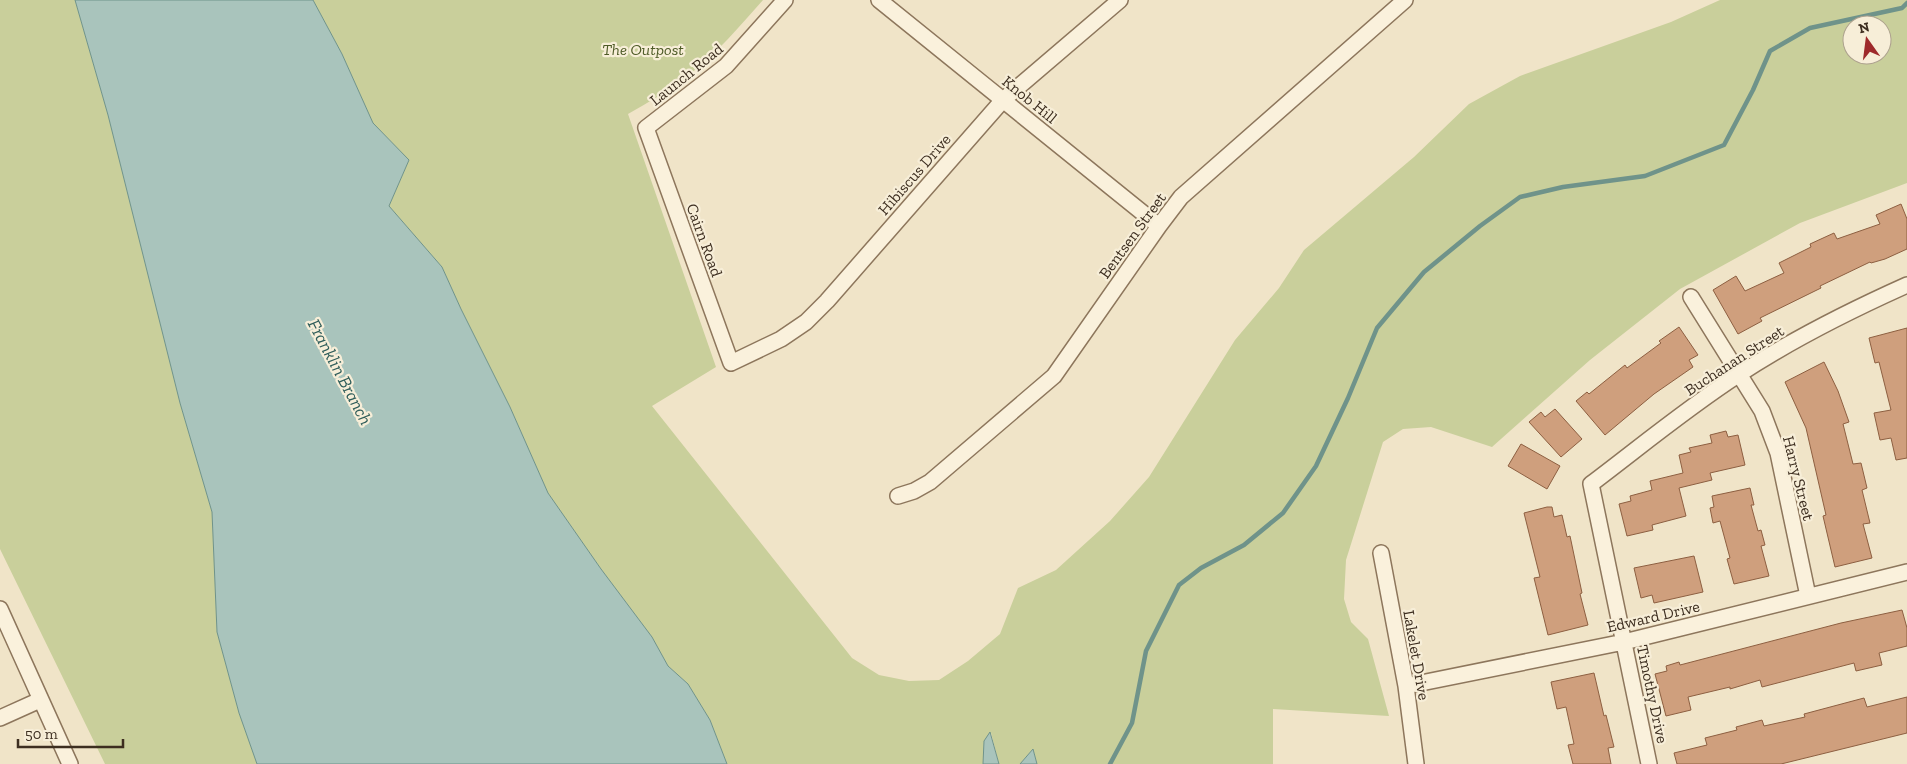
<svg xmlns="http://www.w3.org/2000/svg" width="1907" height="764" font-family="'Zilla Slab',serif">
<rect width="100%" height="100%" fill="#f0e4c8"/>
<path fill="#c9cf9b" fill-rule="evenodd" d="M 0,0 L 75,0 L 108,115 L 180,403 L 212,512 L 217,632 L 239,713 L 257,764 L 105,764 L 0,549 Z
M 313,0 L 763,0 C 740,26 717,53 690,74 C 670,90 649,102 628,114 L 716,367 L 652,406 L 852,658 L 879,675 L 909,681 L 939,680 L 968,661 L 1000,634 L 1018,588 L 1056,570 L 1110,521 L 1149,477 L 1235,340 L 1279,288 L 1304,250 L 1414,157 L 1469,104 L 1520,76 L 1671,22 L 1720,0 L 1907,0 L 1907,183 L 1800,223 L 1680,289 L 1590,360 L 1492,447 L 1431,427 L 1403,429 L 1383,442 L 1346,560 L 1344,599 L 1351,622 L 1368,639 L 1389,716 L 1273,709 L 1273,764 L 1037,764 L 1033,749 L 1020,764 L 999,764 L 991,733 L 984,741 L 983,764 L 727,764 L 710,720 L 688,684 L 668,666 L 652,637 L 601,569 L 548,493 L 510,407 L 461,309 L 442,267 L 389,206 L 409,160 L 373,123 L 342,54 ZM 1852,25 L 1882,25 L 1882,55 L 1852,55 Z"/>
<path fill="#a9c4bc" stroke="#6f938a" d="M 75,0 L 313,0 L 342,54 L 373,123 L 409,160 L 389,206 L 442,267 L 461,309 L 510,407 L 548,493 L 601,569 L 652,637 L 668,666 L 688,684 L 710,720 L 727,764 L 257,764 L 239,713 L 217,632 L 212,512 L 180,403 L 108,115 Z
M 990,732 L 999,764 L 983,764 L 984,741 Z
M 1033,749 L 1037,764 L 1020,764 Z"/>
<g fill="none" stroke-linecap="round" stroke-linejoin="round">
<path stroke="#6f938a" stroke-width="4.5" d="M 1110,764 L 1132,723 L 1146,651 L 1179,585 L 1201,568 L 1244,545 L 1283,513 L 1316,466 L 1348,398 L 1377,328 L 1424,272 L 1480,226 L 1520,197 L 1563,187 L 1645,176 L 1724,145 L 1753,90 L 1770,51 L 1810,28 L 1902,8 L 1907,3"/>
</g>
<path fill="#cf9f7d" stroke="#8d5f41" d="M 1901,204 L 1907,219 L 1907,249 L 1885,259 L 1871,263 L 1870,262 L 1820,286 L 1821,288 L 1760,318 L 1762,321 L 1738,334 L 1713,290 L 1736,276 L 1745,291 L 1784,273 L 1779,263 L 1811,247 L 1810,244 L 1834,233 L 1837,239 L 1880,224 L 1876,215 Z
M 1679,327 L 1698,355 L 1689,360 L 1693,367 L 1654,394 L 1605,435 L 1576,401 L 1587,392 L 1589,394 L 1625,365 L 1627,368 L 1661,343 L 1659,341 Z
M 1907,328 L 1907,458 L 1896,460 L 1891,438 L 1880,440 L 1874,413 L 1891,410 L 1879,362 L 1875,363 L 1869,338 Z
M 1824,362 L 1838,391 L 1849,422 L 1843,424 L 1853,464 L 1861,463 L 1867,488 L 1862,490 L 1870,523 L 1863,524 L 1872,558 L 1835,567 L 1823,516 L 1826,515 L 1806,428 L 1785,382 Z
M 1555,409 L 1582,439 L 1561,457 L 1529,422 L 1541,412 L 1545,417 Z
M 1726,431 L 1728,437 L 1738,435 L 1745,465 L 1710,473 L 1712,480 L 1679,488 L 1686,516 L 1652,525 L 1653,530 L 1627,536 L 1619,504 L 1631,501 L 1630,496 L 1652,490 L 1650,481 L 1683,473 L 1679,455 L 1691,452 L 1689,448 L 1712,443 L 1710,435 Z
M 1521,444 L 1560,466 L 1547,489 L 1508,466 Z
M 1750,488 L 1754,505 L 1751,505 L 1758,531 L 1761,530 L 1765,545 L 1761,546 L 1769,576 L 1734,584 L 1727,559 L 1730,558 L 1720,521 L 1713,523 L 1710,508 L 1714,507 L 1712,496 Z
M 1547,507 L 1552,507 L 1554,517 L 1562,515 L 1567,537 L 1570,536 L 1582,593 L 1580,594 L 1588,625 L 1548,635 L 1534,578 L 1540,577 L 1524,513 Z
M 1694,556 L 1703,592 L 1654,603 L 1652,595 L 1641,598 L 1634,568 Z
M 1902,610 L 1907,628 L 1907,646 L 1879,653 L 1882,665 L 1856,671 L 1854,663 L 1762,687 L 1760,680 L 1730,689 L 1730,687 L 1688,697 L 1691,710 L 1666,716 L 1655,674 L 1667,671 L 1666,666 L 1679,662 L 1680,665 L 1841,623 Z
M 1594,673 L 1604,716 L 1606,715 L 1614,747 L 1608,748 L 1611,764 L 1573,764 L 1568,745 L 1574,744 L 1566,707 L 1557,709 L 1551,682 Z
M 1907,697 L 1907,733 L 1781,764 L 1677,764 L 1674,753 L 1707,745 L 1705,738 L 1737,730 L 1736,727 L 1762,720 L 1764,726 L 1805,717 L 1804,714 L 1864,698 L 1867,707 Z"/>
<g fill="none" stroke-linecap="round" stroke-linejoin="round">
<g stroke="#8d765c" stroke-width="18">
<path id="street" d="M 785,0 L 726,66 L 646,128 L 731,363 L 781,339 L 806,322 L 827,301 L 1003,100 L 1120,0
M 879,0 L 1159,226
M 1691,297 L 1762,411 L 1778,453 L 1808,596
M 898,496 L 914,491 L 930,482 L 1054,376 L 1159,226 L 1181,197 L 1405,0
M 1381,553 L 1406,686 L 1416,764
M 0,609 L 70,764
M 1406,686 L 1624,642 L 1907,572
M 0,718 L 40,700
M 1649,764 L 1591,484 C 1640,447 1687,408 1738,375 C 1791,340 1849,311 1907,285"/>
</g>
<use href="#street" stroke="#faf1dc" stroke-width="15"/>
</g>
<g text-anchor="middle" stroke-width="4.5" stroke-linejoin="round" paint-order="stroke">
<g font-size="16" font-style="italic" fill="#4d5a26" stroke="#f7eed8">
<text x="643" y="55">The Outpost</text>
</g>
<g font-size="16" fill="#3d2e20" stroke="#f7eed8">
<text transform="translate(686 74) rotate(-39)" y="6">Launch Road</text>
<text transform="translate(1030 99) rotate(39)" y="6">Knob Hill</text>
<text transform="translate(914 174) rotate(-49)" y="6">Hibiscus Drive</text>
<text transform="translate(1132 235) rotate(-54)" y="6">Bentsen Street</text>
<text transform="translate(705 240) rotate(70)" y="6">Cairn Road</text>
<text transform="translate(1734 360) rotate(-33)" y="6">Buchanan Street</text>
<text transform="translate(1799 478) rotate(76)" y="6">Harry Street</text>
<text transform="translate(1653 616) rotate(-13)" y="6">Edward Drive</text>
<text transform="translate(1417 655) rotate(80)" y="6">Lakelet Drive</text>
<text transform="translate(1653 694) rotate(78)" y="6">Timothy Drive</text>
</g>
<g font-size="18" font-style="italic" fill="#2f5d5a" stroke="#f7eed8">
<text transform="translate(340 372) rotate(62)" y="6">Franklin Branch</text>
</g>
</g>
<g transform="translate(1867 40) rotate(346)"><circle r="24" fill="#f7eed8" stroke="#ada18e"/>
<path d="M0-4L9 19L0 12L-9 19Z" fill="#9e2a2b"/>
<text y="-8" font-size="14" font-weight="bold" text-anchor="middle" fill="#3d2e20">N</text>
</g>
<path d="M18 739v8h105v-8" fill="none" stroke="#3d2e20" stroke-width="2.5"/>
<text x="25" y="739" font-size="15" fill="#3d2e20" stroke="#f7eed8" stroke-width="4" paint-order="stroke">50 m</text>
</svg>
